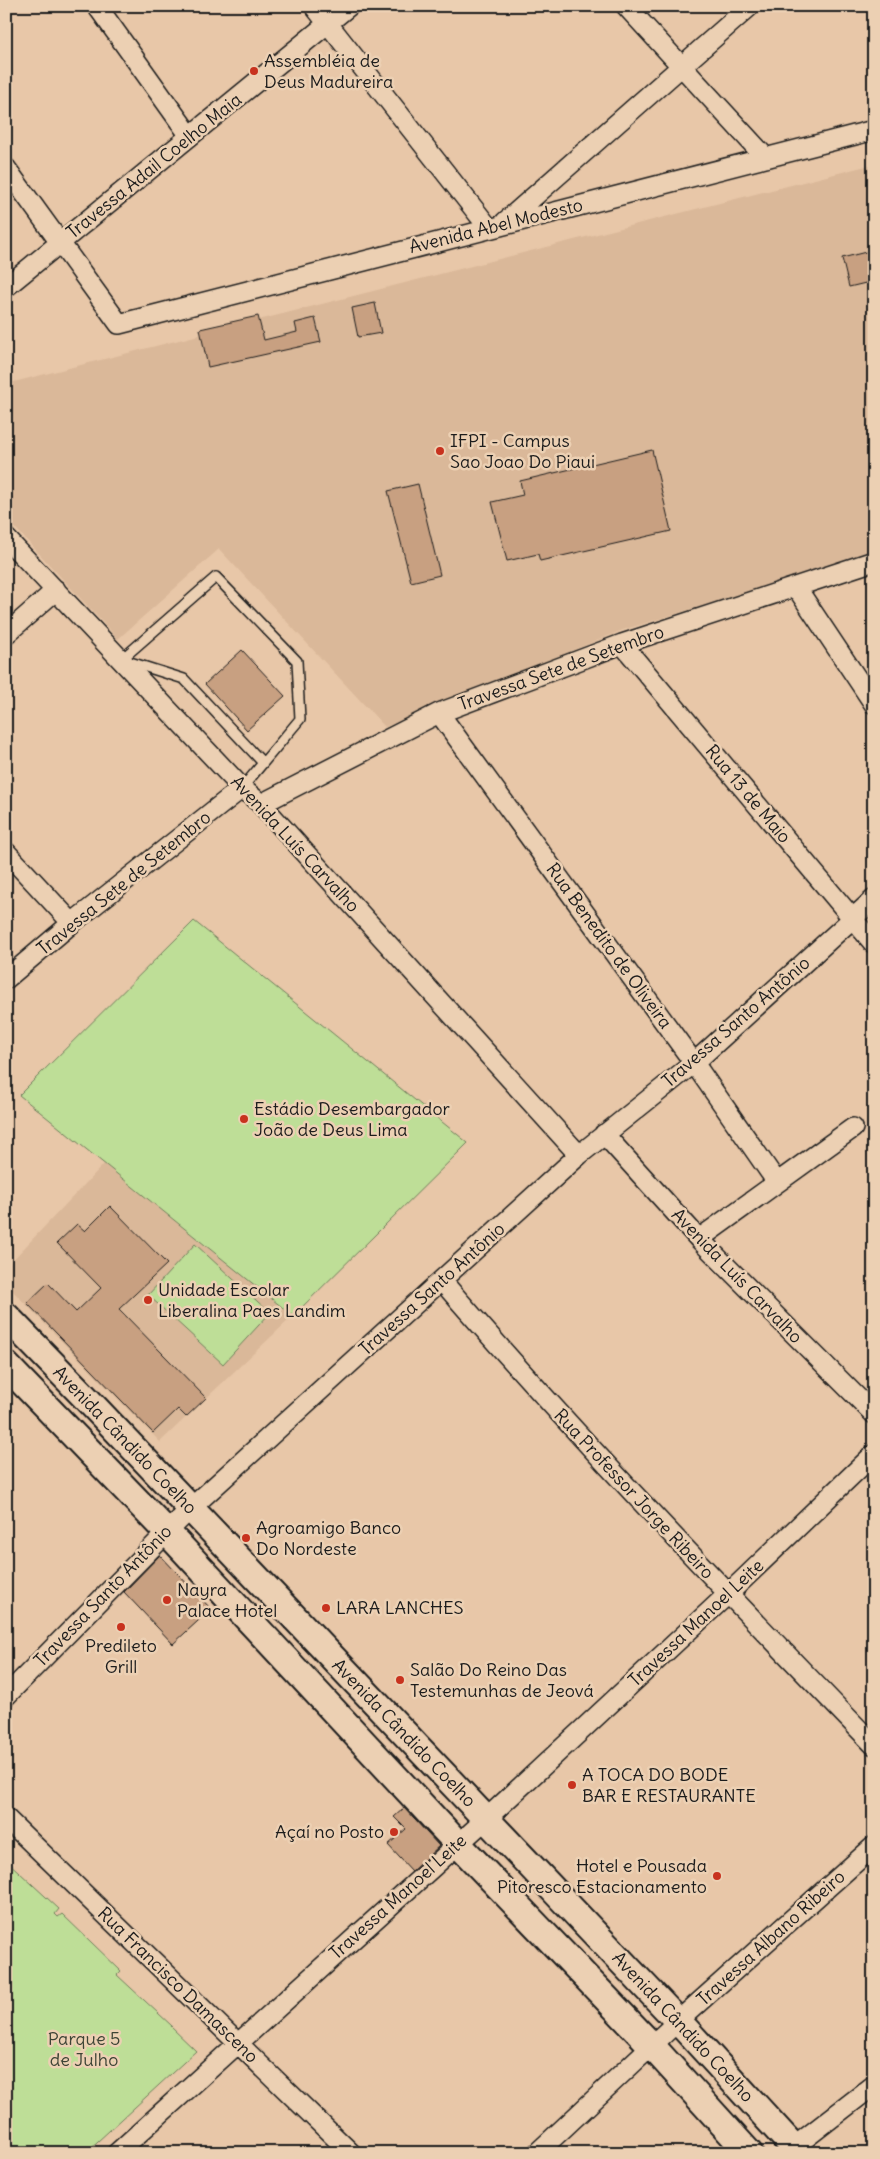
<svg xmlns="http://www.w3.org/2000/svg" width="880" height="2159" font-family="Delius,sans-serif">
<rect width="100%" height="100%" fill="#e8c7a8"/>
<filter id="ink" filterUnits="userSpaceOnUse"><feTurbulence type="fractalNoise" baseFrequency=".02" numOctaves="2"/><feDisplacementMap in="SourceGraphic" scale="10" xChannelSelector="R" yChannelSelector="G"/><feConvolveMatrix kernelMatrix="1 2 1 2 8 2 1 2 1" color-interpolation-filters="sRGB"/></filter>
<g filter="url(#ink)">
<path fill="#dab899" d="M 874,164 L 874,554 L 623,630 L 385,727 L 219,549 L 118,639 L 6,518 L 6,384 Z
M 104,1164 L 293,1316 L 160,1442 L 6,1284 L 6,1267 Z"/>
<path fill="#bede97" stroke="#6d7d5a" d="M 194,921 L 468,1143 L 293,1316 L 19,1095 Z
M 195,1244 L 270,1313 L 223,1364 L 148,1295 Z
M 6,1860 L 59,1909 L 55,1914 L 58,1917 L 62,1914 L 121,1971 L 117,1975 L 172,2026 L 171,2027 L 196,2051 L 85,2153 L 6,2153 Z"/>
<path fill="#c8a081" stroke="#1c1c1c" d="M 874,250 L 874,281 L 849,287 L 842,258 Z
M 375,303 L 381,333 L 358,337 L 352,308 Z
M 258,316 L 264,340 L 297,332 L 295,323 L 315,318 L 321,342 L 208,367 L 200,329 Z
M 652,450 L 671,531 L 540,561 L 538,554 L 507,561 L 492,502 L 523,495 L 520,481 Z
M 418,484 L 440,575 L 411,582 L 388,491 Z
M 242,650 L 285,696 L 247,730 L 205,684 Z
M 110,1206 L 167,1264 L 119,1309 L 206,1398 L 186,1417 L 178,1409 L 153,1433 L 27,1303 L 48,1283 L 76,1312 L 101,1288 L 57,1243 L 77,1224 L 85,1231 Z
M 160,1555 L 211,1609 L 173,1644 L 124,1592 Z
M 404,1808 L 439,1846 L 412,1871 L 388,1845 L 406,1829 L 394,1817 Z"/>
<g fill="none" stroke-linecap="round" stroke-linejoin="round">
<g stroke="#1c1c1c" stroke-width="12">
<path id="service" d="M 122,659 L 216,577 L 297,661 L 300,719 L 242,788
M 127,661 L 184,679 L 263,763"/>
</g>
<g stroke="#1c1c1c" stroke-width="22">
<path id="minor" d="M 97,6 L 190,136
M 314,6 L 489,228
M 626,6 L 766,158
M 6,168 L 119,324 L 874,130
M 505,222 L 750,6
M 6,287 L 349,6
M 6,538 L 242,788 L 261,804 L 579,1155
M 796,587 L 874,704
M 6,634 L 56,590
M 622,644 L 874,944
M 439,713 L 694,1063 L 776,1181
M 261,804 L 439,713 L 622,644 L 874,561
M 6,852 L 72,923
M 6,979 L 72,923 L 242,788
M 604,1134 L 699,1239 L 874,1414
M 699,1239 L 853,1128
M 442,1281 C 580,1441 727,1593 874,1745
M 6,1696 L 191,1508 L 579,1155 L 694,1063 L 874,899
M 6,1818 L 351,2153
M 117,2153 L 486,1819 L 728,1594 L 874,1454
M 537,2153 L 678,2021 L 874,1846
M 793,2153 L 794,2147 L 874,2085"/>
</g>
<g stroke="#1c1c1c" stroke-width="30">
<path id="secondary" d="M 6,1316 L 82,1394 L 678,2021 L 799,2153
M 6,1365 L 166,1531 L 458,1844 L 651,2045 L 749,2153"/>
</g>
<use href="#service" stroke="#ecd0b3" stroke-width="9"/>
<use href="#minor" stroke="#ecd0b3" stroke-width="19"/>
<use href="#secondary" stroke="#ecd0b3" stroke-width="26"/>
</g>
</g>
<g fill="#c8321e" stroke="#ecd0b3" stroke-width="2">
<circle cx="254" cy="71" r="5"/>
<circle cx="440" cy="451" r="5"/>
<circle cx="244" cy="1119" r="5"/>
<circle cx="148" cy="1300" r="5"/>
<circle cx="246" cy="1538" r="5"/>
<circle cx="167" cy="1600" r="5"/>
<circle cx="326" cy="1608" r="5"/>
<circle cx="121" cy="1627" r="5"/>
<circle cx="400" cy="1680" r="5"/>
<circle cx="572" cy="1785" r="5"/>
<circle cx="394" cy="1832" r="5"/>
<circle cx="717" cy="1876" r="5"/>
</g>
<g text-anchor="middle" stroke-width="5" stroke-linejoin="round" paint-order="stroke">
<g font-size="18" fill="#1c1c1c" stroke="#ecd0b3" text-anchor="start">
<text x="264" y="67">Assembléia de<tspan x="264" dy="21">Deus Madureira</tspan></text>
<text x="450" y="447">IFPI - Campus<tspan x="450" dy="21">Sao Joao Do Piaui</tspan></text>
<text x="254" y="1115">Estádio Desembargador<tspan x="254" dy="21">João de Deus Lima</tspan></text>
<text x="158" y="1296">Unidade Escolar<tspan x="158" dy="21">Liberalina Paes Landim</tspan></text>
<text x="256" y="1534">Agroamigo Banco<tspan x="256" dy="21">Do Nordeste</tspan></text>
<text x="177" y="1596">Nayra<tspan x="177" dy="21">Palace Hotel</tspan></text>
<text x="336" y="1614">LARA LANCHES</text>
<text x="121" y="1652" text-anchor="middle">Predileto<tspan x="121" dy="21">Grill</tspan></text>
<text x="410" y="1676">Salão Do Reino Das<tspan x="410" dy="21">Testemunhas de Jeová</tspan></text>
<text x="582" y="1781">A TOCA DO BODE<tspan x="582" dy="21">BAR E RESTAURANTE</tspan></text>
<text x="384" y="1838" text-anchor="end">Açaí no Posto</text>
<text x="707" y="1872" text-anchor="end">Hotel e Pousada<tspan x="707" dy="21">Pitoresco Estacionamento</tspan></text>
</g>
<g font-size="18" fill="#1c1c1c" stroke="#ecd0b3">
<text transform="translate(154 166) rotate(-39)" y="6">Travessa Adail Coelho Maia</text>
<text transform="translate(496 226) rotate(-14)" y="6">Avenida Abel Modesto</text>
<text transform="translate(561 668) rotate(-20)" y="6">Travessa Sete de Setembro</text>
<text transform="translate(748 794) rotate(50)" y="6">Rua 13 de Maio</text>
<text transform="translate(295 844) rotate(47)" y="6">Avenida Luís Carvalho</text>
<text transform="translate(124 883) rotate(-39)" y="6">Travessa Sete de Setembro</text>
<text transform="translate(609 946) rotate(54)" y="6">Rua Benedito de Oliveira</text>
<text transform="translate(736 1022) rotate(-41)" y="6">Travessa Santo Antônio</text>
<text transform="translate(737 1276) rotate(46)" y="6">Avenida Luís Carvalho</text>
<text transform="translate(432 1289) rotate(-42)" y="6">Travessa Santo Antônio</text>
<text transform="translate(125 1440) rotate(46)" y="6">Avenida Cândido Coelho</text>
<text transform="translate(634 1494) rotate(47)" y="6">Rua Professor Jorge Ribeiro</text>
<text transform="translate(103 1596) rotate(-46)" y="6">Travessa Santo Antônio</text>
<text transform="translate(696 1623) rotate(-43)" y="6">Travessa Manoel Leite</text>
<text transform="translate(404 1733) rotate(46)" y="6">Avenida Cândido Coelho</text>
<text transform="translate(398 1897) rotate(-42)" y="6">Travessa Manoel Leite</text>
<text transform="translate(771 1938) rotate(-42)" y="6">Travessa Albano Ribeiro</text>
<text transform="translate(178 1985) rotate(44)" y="6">Rua Francisco Damasceno</text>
<text transform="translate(683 2027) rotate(47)" y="6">Avenida Cândido Coelho</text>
</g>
<g font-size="18" fill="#3c4335" stroke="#ecd0b3">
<text x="84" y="2045">Parque 5<tspan x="84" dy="21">de Julho</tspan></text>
</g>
</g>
<rect width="880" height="2159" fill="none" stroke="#ecd0b3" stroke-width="25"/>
<rect x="12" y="12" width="855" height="2134" fill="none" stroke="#1c1c1c" stroke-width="2" filter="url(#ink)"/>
</svg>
